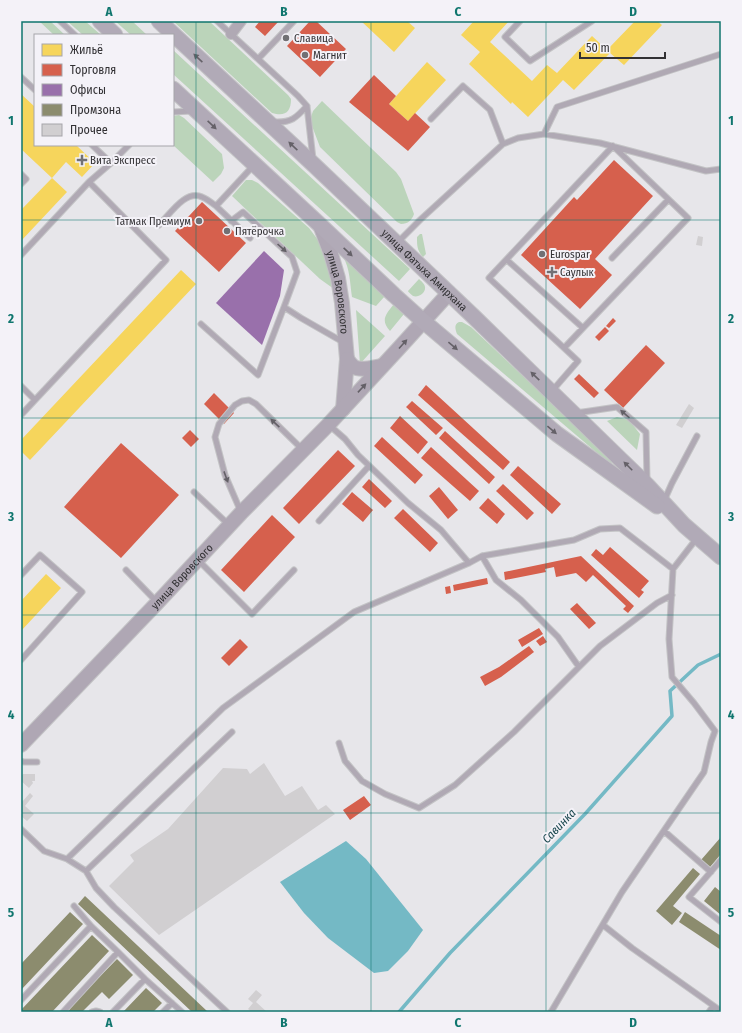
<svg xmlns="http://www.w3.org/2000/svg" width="742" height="1033" font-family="'Fira Sans Condensed',sans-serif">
<rect width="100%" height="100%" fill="#e7e6ea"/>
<path fill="#bbd4ba" d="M 39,21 L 50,21 L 65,35 L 54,35 Z
M 67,21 L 85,21 L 101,35 L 83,35 Z
M 115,21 L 132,21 L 147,35 L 131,35 Z
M 173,21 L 209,21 L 288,95 L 291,99 C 291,112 285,117 272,113 Z
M 173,50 L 410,269 L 399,281 L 173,74 Z
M 322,101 L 396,172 L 401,179 L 414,214 C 412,220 408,224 401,224 L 397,222 L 320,147 L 312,126 L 311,117 L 313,111 Z
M 179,115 L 184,118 L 222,154 L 224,168 L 221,174 L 213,182 L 173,145 L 173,116 Z
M 246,180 L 252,180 L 258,183 L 309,228 L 321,244 L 334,289 L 320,279 L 232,196 Z
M 420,234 L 422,234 L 426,254 L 423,257 C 417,250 417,246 417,237 Z
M 343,257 L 385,296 L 376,306 L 352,297 C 350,284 350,268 343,257 Z
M 419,279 C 421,281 425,284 425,287 C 426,293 418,298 413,296 C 412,295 408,292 408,291 Z
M 394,304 L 404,314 L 390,331 C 380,320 386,314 394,304 Z
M 356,310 L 385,336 L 360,364 Z
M 459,322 L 462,322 L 471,327 L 612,460 L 613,462 L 611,463 L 609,463 L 457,334 C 455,329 454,324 459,322 Z
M 617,417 L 629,420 L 640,434 L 637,450 L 607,421 Z"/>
<path fill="#74b9c5" d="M 346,841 L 366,859 L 423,930 L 408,951 L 388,971 L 374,973 L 328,938 L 304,913 L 280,882 Z"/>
<path fill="#f6d55c" d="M 361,21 L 407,21 L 415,28 L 394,52 Z
M 474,21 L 509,21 L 490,42 L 532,81 L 547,65 L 557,73 L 592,36 L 607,50 L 635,21 L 657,21 L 662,25 L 624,65 L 610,53 L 574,90 L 563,80 L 528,117 L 512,102 L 511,104 L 469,64 L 480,52 L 461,35 Z
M 427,62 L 446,80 L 408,121 L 389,104 Z
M 21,94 L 35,107 L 35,145 L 76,145 L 95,163 L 82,177 L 66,162 L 52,178 L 67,192 L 21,241 L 21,210 L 52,178 L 21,149 Z
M 181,270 L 196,284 L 30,460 L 21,451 L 21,440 Z
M 46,574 L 61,588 L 21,631 L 21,601 Z"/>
<path fill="#d6604d" d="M 260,21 L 279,21 L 265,36 L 255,27 Z
M 310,21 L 316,21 L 346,49 L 320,77 L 287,46 Z
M 286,35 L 290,38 L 287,42 L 283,38 Z
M 374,75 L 396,96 L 389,104 L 408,121 L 415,113 L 430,127 L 408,151 L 349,102 Z
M 614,160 L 653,196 L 595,259 L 612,275 L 580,309 L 521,255 L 574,197 L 577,200 Z
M 202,202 L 246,243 L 219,272 L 175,231 Z
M 613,318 L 616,321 L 609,328 L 606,326 Z
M 605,327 L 609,331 L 599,341 L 595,337 Z
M 646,345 L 665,363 L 623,408 L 604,390 Z
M 579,374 L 599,393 L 594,398 L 574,379 Z
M 426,385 L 510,462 L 503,470 L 418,395 Z
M 214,393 L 234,413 L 224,424 L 204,404 Z
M 412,401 L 443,428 L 436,435 L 406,407 Z
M 400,416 L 428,442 L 418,454 L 390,428 Z
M 190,430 L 199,439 L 191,447 L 182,438 Z
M 445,431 L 495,477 L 489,484 L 439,438 Z
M 382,437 L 423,475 L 415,484 L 374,446 Z
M 121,443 L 179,495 L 121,558 L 64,507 Z
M 431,447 L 479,491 L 470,501 L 421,458 Z
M 338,450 L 355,466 L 299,524 L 283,508 Z
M 518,466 L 561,504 L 552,514 L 510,475 Z
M 369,479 L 392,501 L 385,508 L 362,487 Z
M 503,484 L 534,513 L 527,520 L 496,491 Z
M 439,487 L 458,510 L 448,519 L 429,496 Z
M 352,492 L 373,510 L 363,522 L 342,504 Z
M 488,498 L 505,514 L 497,524 L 479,508 Z
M 403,509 L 438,543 L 430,552 L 394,518 Z
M 272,515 L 295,537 L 244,592 L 221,570 Z
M 610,547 L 649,581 L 641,590 L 644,592 L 639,598 L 591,555 L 596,549 L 603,555 Z
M 581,556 L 634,606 L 628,613 L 623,609 L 626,606 L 593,575 L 586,582 L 576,573 L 556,577 L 554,567 L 545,569 L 546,572 L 505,580 L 504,572 Z
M 487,578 L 488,584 L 454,591 L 453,585 Z
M 450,586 L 451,593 L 446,594 L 445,587 Z
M 577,603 L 596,623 L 589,629 L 570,609 Z
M 539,628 L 543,634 L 522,647 L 518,640 Z
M 543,636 L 547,642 L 540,646 L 536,641 Z
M 240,639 L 248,647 L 229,666 L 221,658 Z
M 529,646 L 534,652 L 501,677 L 485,686 L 480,677 L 499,667 Z
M 364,796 L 371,805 L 350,820 L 343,810 Z"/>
<path fill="#9970ab" d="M 264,251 L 284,270 L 280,296 L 262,345 L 216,303 Z"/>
<path fill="#8c8c6e" d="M 721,837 L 721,854 L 710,867 L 701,860 Z
M 693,868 L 700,874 L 673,906 L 682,913 L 672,925 L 656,911 Z
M 715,887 L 721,892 L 721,915 L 704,901 Z
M 85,896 L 208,1012 L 192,1012 L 78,904 Z
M 70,912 L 83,924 L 21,990 L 21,964 Z
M 685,912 L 721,936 L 721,950 L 679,922 Z
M 92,935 L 109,951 L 52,1012 L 21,1012 L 21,1010 Z
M 117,959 L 133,975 L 109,999 L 102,992 L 83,1011 L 65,1012 Z
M 146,988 L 162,1003 L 153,1012 L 123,1012 Z"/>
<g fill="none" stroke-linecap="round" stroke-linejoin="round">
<path stroke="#74b9c5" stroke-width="3.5" d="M 399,1012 L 450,953 L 585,814 L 672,716 L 670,691 L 698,665 L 721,654"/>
</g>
<path fill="#d1cfd1" d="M 698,236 L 703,237 L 702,246 L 696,245 Z
M 689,404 L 694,408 L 682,428 L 676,425 Z
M 264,763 L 285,796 L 302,786 L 318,810 L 326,805 L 335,814 L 159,935 L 109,886 L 134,861 L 130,855 L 168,829 L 223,768 L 247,769 L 250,774 Z
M 23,774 L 35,774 L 35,781 L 32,781 L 33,783 L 29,788 L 21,781 L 21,777 Z
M 30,793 L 33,796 L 25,806 L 34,814 L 27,821 L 21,816 L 21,803 Z
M 256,990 L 262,995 L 256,1002 L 267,1012 L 252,1012 L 248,1009 L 253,1003 L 248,999 Z"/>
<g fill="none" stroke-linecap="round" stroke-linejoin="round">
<g stroke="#c3c3c5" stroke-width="7">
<path id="lane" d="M 60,21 L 75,35
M 217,21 L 298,96 L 307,106 L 313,159
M 520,21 L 505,37 L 530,61 L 592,21
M 258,59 L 294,21
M 21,77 L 35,90
M 173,112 L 192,111
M 431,119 L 463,86 L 490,110 L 503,144
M 274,122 C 291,123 296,118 307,106
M 544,134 L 557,107 L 721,54
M 92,145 L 111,163
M 21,174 L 26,179 L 21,184
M 216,206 L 250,238
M 231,221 L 243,212 L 292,257 L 297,272 L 284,307 L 301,318 L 343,342
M 159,225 C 170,214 186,189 202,197 C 207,199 212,203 216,206 L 254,165
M 397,243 L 421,219 L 503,144 L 518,138 L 544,134 L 600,143 L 706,171 L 721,169
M 21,255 L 89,182 L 111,163 L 129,145
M 612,258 L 668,200
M 507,260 L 583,328 L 564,348
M 201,324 L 258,375 L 284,307
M 21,386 L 35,400 L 166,260 L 89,182
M 552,391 L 578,361 L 489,278 L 613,146 L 688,218 L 583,328
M 576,413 L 617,407 L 646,432 L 647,480
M 21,415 L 35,400
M 329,425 L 345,439 L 358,455 L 408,503 L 441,530 L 469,563
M 194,492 L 228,524
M 664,501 L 672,483 L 697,436
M 241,512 L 225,475 L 215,437 L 219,424 L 235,405 L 242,401 L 249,400 L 256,404 L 302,449
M 319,521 L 369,466
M 482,556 L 496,580 L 521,600 L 558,637 L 579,667
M 198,560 L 252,614 L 294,570
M 126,570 L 156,601
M 21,575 L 40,555 L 82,592 L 21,660
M 339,743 L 345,761 L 362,781 L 385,794 L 419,808 L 455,785 L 514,732 L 600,646 L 657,603 L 672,595
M 21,761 L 24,762 L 37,762
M 21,829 L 44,851 L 67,859 L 223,708 L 354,612 L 469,563 L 482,556 L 574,540 L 600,529 L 620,528 L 673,569
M 664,831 L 711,872
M 67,859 L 86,871 L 232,732
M 721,860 L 689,897 L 721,922
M 86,871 L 96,888 L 114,907 L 227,1012
M 74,906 L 91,926 L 118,952 L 145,979 L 182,1012
M 603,925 L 632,948 L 721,1011
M 21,1000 L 91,926
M 63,1012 L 118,952
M 92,1012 L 96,1011 L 100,1012
M 113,1012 L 145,979
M 163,1012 L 172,1003
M 551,1012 L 622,892 L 704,772 L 711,742 L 715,731 L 694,703 L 672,677 L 669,639 L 673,569 L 697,538
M 709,1012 L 713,1006"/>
</g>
<g stroke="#c3c3c5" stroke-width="12">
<path id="street" d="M 231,34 L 241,21"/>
</g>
<g stroke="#c3c3c5" stroke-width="16">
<g id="secondary">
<path id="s1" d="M 320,225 L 331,254 L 338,278 L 342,303 L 347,359 L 343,409"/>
<path d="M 347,359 C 349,362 351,365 354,367 C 361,371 374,367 382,366"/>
<path id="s2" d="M 21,745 L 158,602 L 241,513 L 328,425 L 400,347 L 449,293"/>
</g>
</g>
<g stroke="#c3c3c5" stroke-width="17">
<g id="primary">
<path d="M 100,21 L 115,35"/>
<path id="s3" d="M 159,21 L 314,165 L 474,317 L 619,458 L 647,485 L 684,525 L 721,557"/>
<path d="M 173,89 L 320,225 L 394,295 L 423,321 L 557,434 L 657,506"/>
</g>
</g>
<use href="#lane" stroke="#b0a9b4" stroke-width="5"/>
<use href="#street" stroke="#b0a9b4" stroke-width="10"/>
<use href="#secondary" stroke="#afa7b4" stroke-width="14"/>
<use href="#primary" stroke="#b1aab7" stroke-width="15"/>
</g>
<defs><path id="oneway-solid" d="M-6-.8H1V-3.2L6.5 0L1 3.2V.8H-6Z"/></defs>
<g fill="#656168">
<use href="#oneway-solid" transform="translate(198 58) rotate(-137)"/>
<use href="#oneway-solid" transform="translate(212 125) rotate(43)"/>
<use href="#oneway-solid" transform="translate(293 146) rotate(-137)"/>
<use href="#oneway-solid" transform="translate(348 252) rotate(43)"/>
<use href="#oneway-solid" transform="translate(453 346) rotate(40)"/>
<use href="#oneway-solid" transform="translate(535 376) rotate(-136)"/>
<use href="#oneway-solid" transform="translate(552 430) rotate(40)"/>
<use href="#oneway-solid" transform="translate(628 466) rotate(-135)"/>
</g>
<g fill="#646167">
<use href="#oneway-solid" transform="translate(282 248) rotate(42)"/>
<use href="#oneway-solid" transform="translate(625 414) rotate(-139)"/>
<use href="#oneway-solid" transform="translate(275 423) rotate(-137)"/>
<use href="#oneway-solid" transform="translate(226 477) rotate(70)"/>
</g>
<g fill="#646067">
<use href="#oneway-solid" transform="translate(403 344) rotate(-48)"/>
<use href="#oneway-solid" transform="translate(362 388) rotate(-47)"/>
</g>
<path fill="none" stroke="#0f766e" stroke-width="1" stroke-opacity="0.55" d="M 196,21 L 196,1012M 371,21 L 371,1012M 546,21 L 546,1012M 21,220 L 721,220M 21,418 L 721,418M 21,615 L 721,615M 21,813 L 721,813"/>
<g fill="#717074" stroke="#f4f2f8" stroke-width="1.5">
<circle cx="286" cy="38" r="4"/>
<circle cx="305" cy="55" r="4"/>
<path d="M80 154h4v4h4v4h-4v4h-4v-4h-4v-4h4z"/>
<circle cx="199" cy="221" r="4"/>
<circle cx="227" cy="231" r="4"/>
<circle cx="542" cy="254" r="4"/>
<path d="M550 266h4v4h4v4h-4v4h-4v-4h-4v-4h4z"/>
</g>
<g text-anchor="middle" stroke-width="4" stroke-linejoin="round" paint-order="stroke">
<g font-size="11" fill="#323134" stroke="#f4f2f8" text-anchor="start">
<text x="294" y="42">Славица</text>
<text x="313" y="59">Магнит</text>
<text x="90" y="164">Вита Экспресс</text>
<text x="191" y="225" text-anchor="end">Татмак Премиум</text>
<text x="235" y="235">Пятёрочка</text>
<text x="550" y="258">Eurospar</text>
<text x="560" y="276">Саулык</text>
</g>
<g font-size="11" fill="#323134" stroke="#f4f2f8">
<text dy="4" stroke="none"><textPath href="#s3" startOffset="364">улица Фатыха Амирхана</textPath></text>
<text dy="4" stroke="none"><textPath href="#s1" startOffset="70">улица Воровского</textPath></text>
<text dy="4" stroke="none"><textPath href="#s2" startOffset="233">улица Воровского</textPath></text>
</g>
<g font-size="12" font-style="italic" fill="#19464d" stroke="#f4f2f8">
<text transform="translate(559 826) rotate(-46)" y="4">Савинка</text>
</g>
</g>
<rect width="742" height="1033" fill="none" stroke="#f4f2f8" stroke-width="44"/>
<rect x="34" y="34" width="140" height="112" fill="#f4f2f8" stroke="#a6a5aa"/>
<rect x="42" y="44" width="20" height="12" fill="#f6d55c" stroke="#a6a5aa"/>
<text x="70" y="54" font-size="12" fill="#323134">Жильё</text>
<rect x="42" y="64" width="20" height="12" fill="#d6604d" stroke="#a6a5aa"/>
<text x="70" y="74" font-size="12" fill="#323134">Торговля</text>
<rect x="42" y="84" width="20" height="12" fill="#9970ab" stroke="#a6a5aa"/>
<text x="70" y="94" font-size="12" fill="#323134">Офисы</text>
<rect x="42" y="104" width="20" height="12" fill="#8c8c6e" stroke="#a6a5aa"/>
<text x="70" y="114" font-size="12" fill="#323134">Промзона</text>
<rect x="42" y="124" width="20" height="12" fill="#d1cfd1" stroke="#a6a5aa"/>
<text x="70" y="134" font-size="12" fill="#323134">Прочее</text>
<path d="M580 52v6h85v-6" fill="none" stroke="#323134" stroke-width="2"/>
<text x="586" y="52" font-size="12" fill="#323134" stroke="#f4f2f8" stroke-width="3" paint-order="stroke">50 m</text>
<rect x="22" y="22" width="698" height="989" fill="none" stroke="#0f766e" stroke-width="1.5"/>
<g font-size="13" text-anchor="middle" font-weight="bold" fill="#0f766e">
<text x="109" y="16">A</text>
<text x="284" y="16">B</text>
<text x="458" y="16">C</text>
<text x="633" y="16">D</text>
<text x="11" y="125">1</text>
<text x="731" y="125">1</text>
<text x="11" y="323">2</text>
<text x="731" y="323">2</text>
<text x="11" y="521">3</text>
<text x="731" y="521">3</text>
<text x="11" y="719">4</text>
<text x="731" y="719">4</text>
<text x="11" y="917">5</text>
<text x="731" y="917">5</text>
<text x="109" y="1027">A</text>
<text x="284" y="1027">B</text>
<text x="458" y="1027">C</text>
<text x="633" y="1027">D</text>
</g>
</svg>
